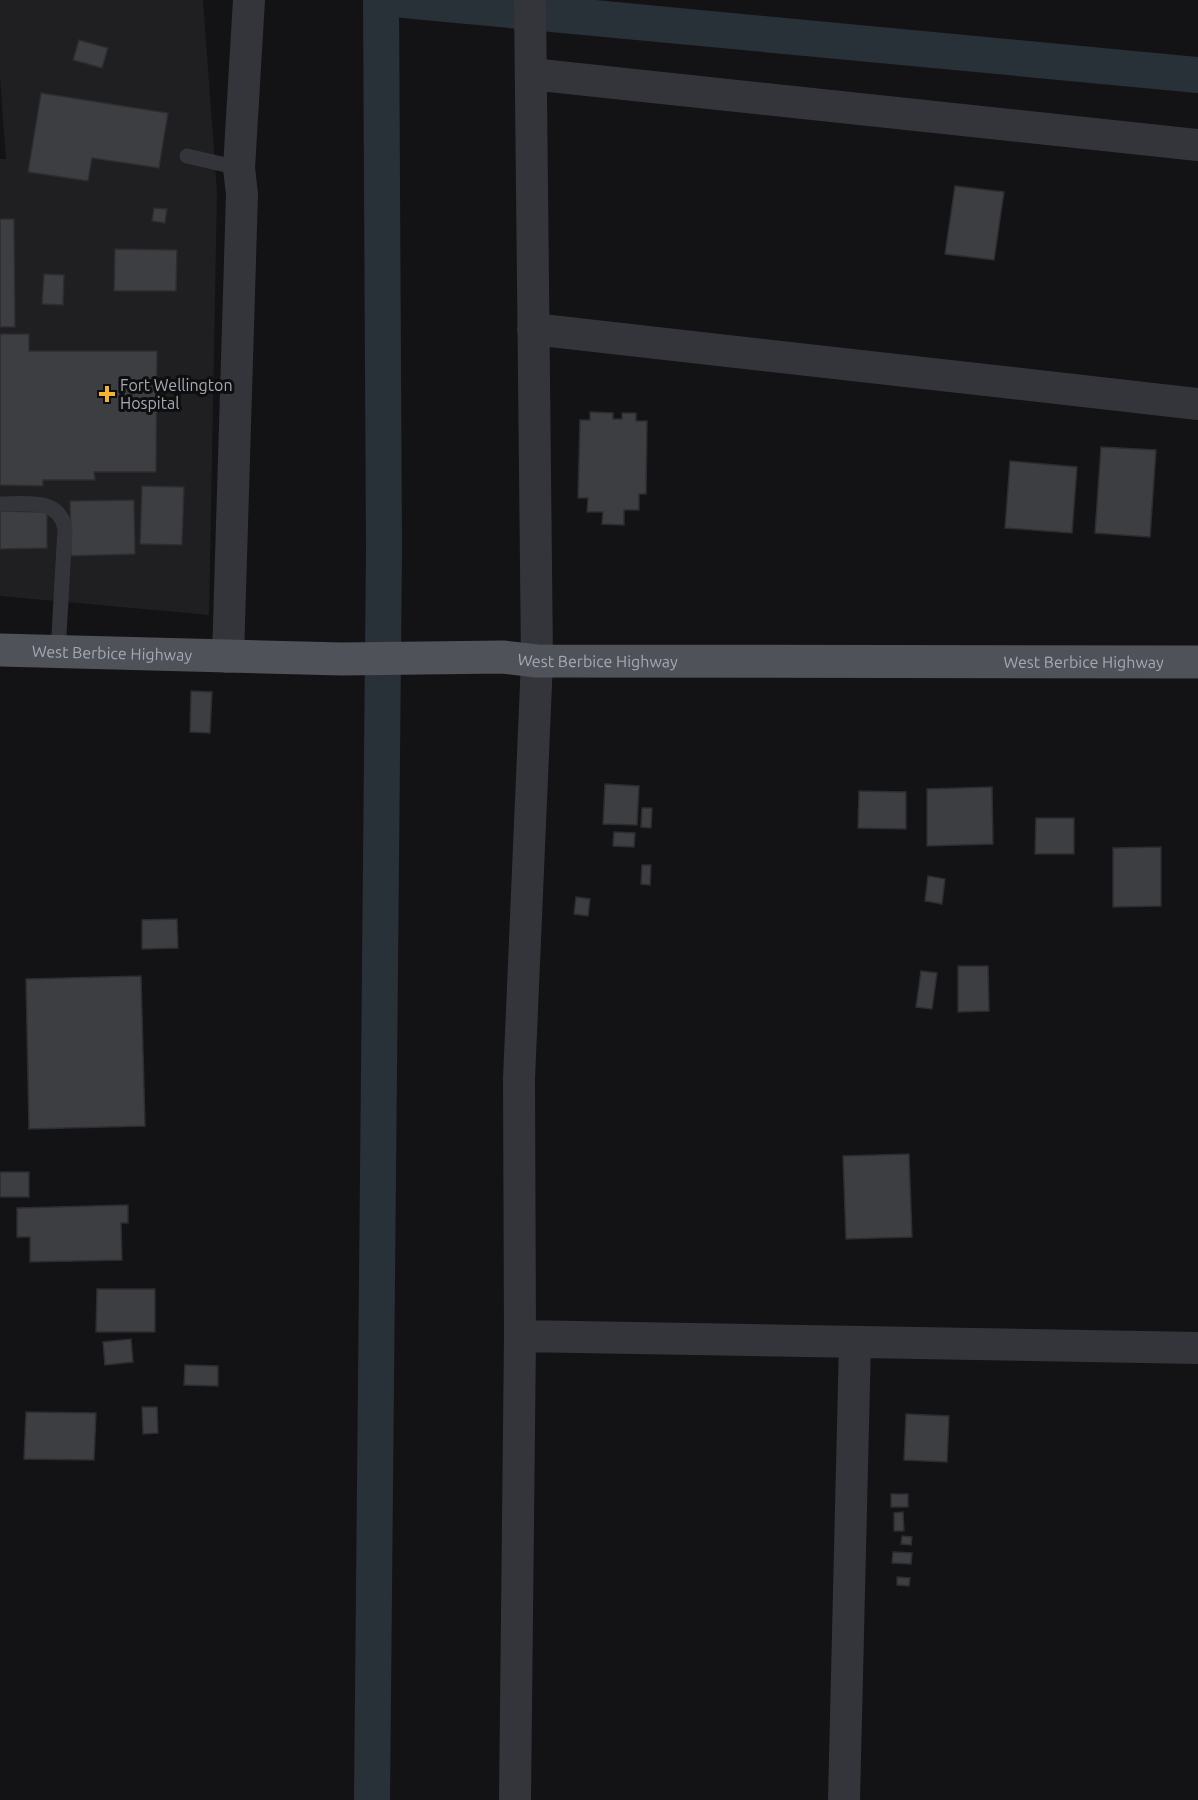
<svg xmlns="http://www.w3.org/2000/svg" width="1198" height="1800" font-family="Ubuntu,sans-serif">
<rect width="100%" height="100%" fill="#131315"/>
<path fill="#1f1f22" d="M 0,0 L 203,0 L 217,192 L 209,615 L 0,596 L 0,159 L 6,159 L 0,78 Z"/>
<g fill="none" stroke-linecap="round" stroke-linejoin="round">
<path stroke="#293138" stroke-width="36" d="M 404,0 L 1198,75
M 372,1800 L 384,549 L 381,0"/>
</g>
<path fill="#3d3e42" stroke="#2d2d31" stroke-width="1.5" d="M 79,40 L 108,48 L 102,68 L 73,60 Z
M 41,93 L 168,113 L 159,168 L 92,158 L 88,181 L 28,172 Z
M 955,186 L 1004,192 L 994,260 L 945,254 Z
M 154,208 L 167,209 L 165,223 L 152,221 Z
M 0,219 L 14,219 L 15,327 L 0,327 Z
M 115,249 L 177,250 L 176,291 L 114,291 Z
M 44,274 L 64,275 L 63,305 L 42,304 Z
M 0,334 L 29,334 L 29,351 L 157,351 L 156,472 L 94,472 L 95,480 L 43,480 L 43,486 L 0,485 Z
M 590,412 L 613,413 L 613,419 L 622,419 L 622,413 L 636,413 L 636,421 L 647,421 L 646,494 L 639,494 L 639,510 L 624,510 L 624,525 L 602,524 L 603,512 L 587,512 L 588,498 L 578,498 L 580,420 L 590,420 Z
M 1101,447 L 1156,450 L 1150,537 L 1095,533 Z
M 1010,461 L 1077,467 L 1072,533 L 1005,528 Z
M 142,486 L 184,487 L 182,545 L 140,544 Z
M 134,500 L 135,554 L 71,556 L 70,501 Z
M 0,511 L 47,512 L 47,548 L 0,549 Z
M 191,691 L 212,692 L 210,733 L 190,732 Z
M 605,784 L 639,786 L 637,825 L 603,824 Z
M 992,787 L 993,844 L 927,846 L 927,789 Z
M 859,791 L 906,792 L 906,829 L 858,828 Z
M 642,808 L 652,808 L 651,828 L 641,827 Z
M 1036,818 L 1074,818 L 1074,854 L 1035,854 Z
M 614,832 L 635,833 L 634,847 L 613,846 Z
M 1161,847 L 1161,906 L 1113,907 L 1113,848 Z
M 642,865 L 651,865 L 650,885 L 641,884 Z
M 928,876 L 945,879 L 942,904 L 925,901 Z
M 576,897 L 590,899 L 588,916 L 574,914 Z
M 177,919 L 178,948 L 142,949 L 142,920 Z
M 958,966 L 988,966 L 989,1011 L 958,1012 Z
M 921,971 L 937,973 L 932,1009 L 916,1007 Z
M 141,976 L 145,1126 L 29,1129 L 26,979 Z
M 909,1154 L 912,1237 L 846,1239 L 843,1156 Z
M 0,1172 L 29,1172 L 29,1197 L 0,1197 Z
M 128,1205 L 128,1223 L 121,1223 L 122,1260 L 30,1262 L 30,1237 L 17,1237 L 17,1208 Z
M 97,1289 L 155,1289 L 155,1332 L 96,1332 Z
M 131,1339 L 133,1362 L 105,1365 L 103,1342 Z
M 185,1365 L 218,1366 L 218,1386 L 184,1385 Z
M 142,1407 L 157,1407 L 158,1433 L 143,1434 Z
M 26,1412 L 96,1413 L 94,1460 L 24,1459 Z
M 906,1414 L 949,1416 L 947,1462 L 904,1460 Z
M 891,1494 L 908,1494 L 908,1507 L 891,1507 Z
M 903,1512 L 904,1531 L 894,1531 L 894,1513 Z
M 902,1536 L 912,1537 L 911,1545 L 901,1544 Z
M 893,1552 L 912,1553 L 911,1564 L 892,1563 Z
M 897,1577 L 910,1578 L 909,1586 L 897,1585 Z"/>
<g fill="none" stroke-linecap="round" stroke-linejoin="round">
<path stroke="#34353a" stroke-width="15" d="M 187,156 L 239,168
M 0,504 C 25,504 60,497 65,529 L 58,652"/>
<path stroke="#34353a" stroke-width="32" d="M 531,74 L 1198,145
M 533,329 L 1198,404
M 228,657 L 242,194 L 239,168 L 249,0
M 520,1336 L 1198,1348
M 515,1800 L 520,1336 L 519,1079 L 537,661 L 530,0
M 844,1800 L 855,1342"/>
<path stroke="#505259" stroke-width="33" id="s1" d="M 0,650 L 342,659 L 503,657 L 537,661 L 1198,662"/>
</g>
<path fill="#f3b42c" stroke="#0e0e0f" stroke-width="2" d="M104 385h6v6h6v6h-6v6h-6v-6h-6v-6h6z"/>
<g text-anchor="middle" stroke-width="6" stroke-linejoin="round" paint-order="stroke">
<g font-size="16" fill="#a4a9b5" stroke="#0e0e0f" text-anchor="start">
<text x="120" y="391">Fort Wellington<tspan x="120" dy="18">Hospital</tspan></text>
</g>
<g font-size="16" fill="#a4a9b5" stroke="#0e0e0f">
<text dy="6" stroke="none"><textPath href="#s1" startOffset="112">West Berbice Highway</textPath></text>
<text dy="6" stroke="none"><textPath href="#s1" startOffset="598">West Berbice Highway</textPath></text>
<text dy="6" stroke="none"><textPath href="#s1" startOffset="1084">West Berbice Highway</textPath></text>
</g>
</g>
</svg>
